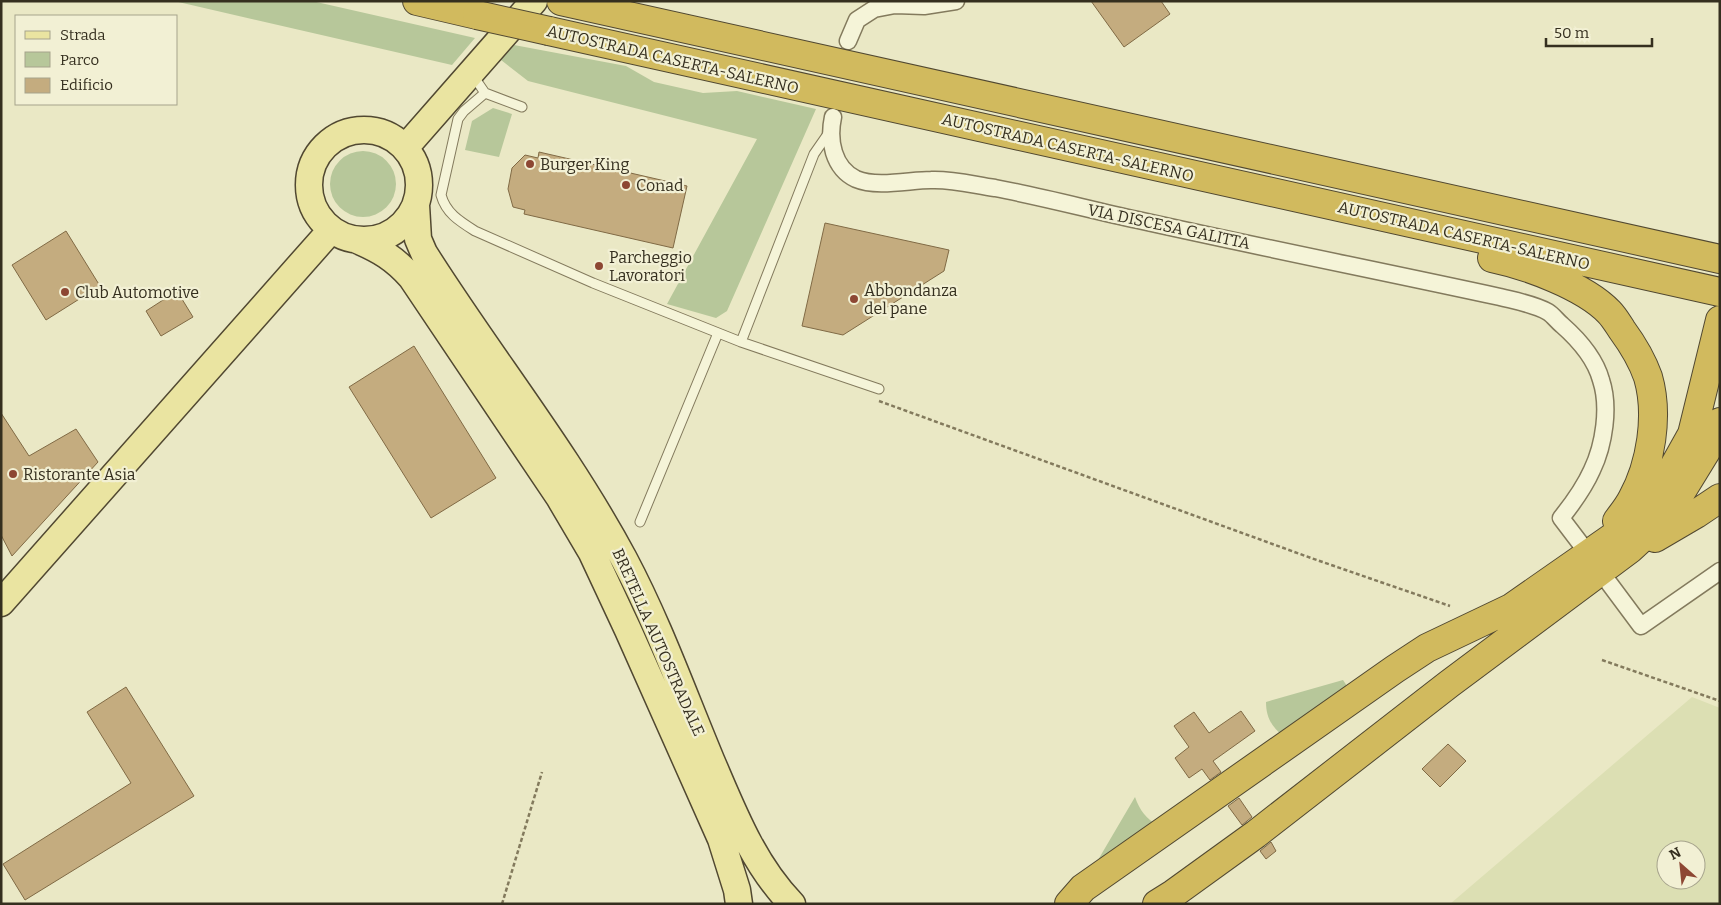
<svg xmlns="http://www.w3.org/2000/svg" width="1721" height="905" font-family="Bitter,serif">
<rect width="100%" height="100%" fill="#eae8c5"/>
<path fill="#dcdfb3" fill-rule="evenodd" d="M 1692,697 L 1720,708 L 1720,904 L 1450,904 ZM 1666,850 L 1696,850 L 1696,880 L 1666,880 Z"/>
<path fill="#b7c79a" d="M 174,1 L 312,1 L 475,38 L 452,65 Z
M 514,45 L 626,66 L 654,82 L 703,93 L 737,91 L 816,109 L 727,311 L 716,318 L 667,304 L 757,139 L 528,81 L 501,60 Z
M 493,108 L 512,114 L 499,157 L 465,150 L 472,121 Z
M330 184a33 33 0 1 1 66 0a33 33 0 1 1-66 0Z
M 1343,680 L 1349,689 L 1284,737 C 1272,727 1266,718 1266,702 Z
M 1135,797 C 1140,811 1146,818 1158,826 L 1104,866 L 1098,860 Z"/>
<path fill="#c4ac7f" stroke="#806a45" d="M 1091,1 L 1161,1 L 1170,14 L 1124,47 Z
M 539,152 L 687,186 L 673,248 L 524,214 L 525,210 L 513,207 L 508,189 L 512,168 L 525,155 L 538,158 Z
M 825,223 L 949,250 L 944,271 L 843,335 L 802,326 Z
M 66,231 L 100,286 L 46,320 L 12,265 Z
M 177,291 L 193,317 L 161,336 L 146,311 Z
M 414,346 L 496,478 L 431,518 L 349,387 Z
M 1,413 L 29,456 L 76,429 L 98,462 L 12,556 L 1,535 Z
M 126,687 L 194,796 L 25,900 L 3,864 L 131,783 L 87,712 Z
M 1241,711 L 1255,731 L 1213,761 L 1221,772 L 1210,780 L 1202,769 L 1189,778 L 1175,758 L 1189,747 L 1174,726 L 1194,712 L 1209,733 Z
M 1448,744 L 1466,761 L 1440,787 L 1422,769 Z
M 1239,798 L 1252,817 L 1242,825 L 1228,806 Z
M 1271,842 L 1276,851 L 1266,859 L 1260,851 Z"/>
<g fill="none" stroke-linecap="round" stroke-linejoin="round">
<g stroke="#837a5d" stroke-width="11">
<path id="service" d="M 472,74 L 485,93 L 522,107
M 485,93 L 464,111 L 458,119 L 441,195 C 446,213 459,221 475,231 L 593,283 L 741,342 L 879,389
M 741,342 L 814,154 L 830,131
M 640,522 L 718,333"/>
</g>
<g stroke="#837a5d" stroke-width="19">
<path id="minor" d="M 848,41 L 857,20 L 874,9 L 895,5 L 924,6 L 956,1
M 833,117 C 828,140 833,168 856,179 C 877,188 910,180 931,180 C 953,179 974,185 995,188 C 1043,197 1091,210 1138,220 C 1259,247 1380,271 1500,297 C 1516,301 1534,304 1548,312 C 1553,315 1557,321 1562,325 C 1579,340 1595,358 1601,380 C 1610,407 1604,445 1592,470 C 1584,488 1573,503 1561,518 L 1580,543
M 1609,583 L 1641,626 L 1720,571"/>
</g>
<g stroke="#514831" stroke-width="29">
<path id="primary" d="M309 185a55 55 0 1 1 110 0a55 55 0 1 1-110 0Z
M 405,148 L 534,1
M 416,205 L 418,239 L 424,253 C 489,356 566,451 624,559 C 658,623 683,693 711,760 C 733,811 753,864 792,904
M 357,240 C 380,250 394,258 411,277 L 559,497 L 592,553 L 628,630 L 721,839 L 737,890 L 739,904
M 1,603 L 331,230"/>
</g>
<g stroke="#514831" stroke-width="30">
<path id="motorway" d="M 417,1 L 477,15
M 561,1 L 1720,259
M 549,31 L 1720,292
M 1492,258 C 1526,265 1584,286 1609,312 C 1614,317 1618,324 1622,330 C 1633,345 1642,360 1648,377 C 1659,415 1651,465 1632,499 C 1628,507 1622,514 1617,521
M 1655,538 L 1696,514 L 1720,498
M 1069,904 L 1083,888 L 1395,669 L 1427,648 L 1511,608 L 1630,525 L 1659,493 L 1692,434 L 1720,320
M 1157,904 L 1173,894 L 1256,834 L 1449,684 L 1630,549 L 1667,515 L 1713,440 L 1720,422"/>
</g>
<path stroke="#837a5d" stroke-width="2.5" stroke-dasharray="4 2.5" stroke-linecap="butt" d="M 879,401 L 1311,558 L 1450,606
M 1602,660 L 1720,701
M 502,904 L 542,772"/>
<use href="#service" stroke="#f5f4d8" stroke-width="9"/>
<use href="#minor" stroke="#f5f4d8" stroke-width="16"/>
<use href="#primary" stroke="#eae4a1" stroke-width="26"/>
<use href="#motorway" stroke="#d1ba5e" stroke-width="28"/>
<g stroke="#514831" stroke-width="30" stroke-linecap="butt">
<path id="motorway-bridge" d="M 477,15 L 549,31"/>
</g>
<use href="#motorway-bridge" stroke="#d1ba5e" stroke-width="28"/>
</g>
<g fill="#8d4733" stroke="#f2f0d4" stroke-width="2">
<circle cx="530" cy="164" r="5"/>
<circle cx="626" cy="185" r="5"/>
<circle cx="599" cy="266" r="5"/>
<circle cx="65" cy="292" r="5"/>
<circle cx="854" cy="299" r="5"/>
<circle cx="13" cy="474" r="5"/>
</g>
<g text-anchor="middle" stroke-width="4.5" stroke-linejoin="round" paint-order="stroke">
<g font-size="16" fill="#352f1f" stroke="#f2f0d4">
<text transform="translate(673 59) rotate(13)" y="6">AUTOSTRADA CASERTA-SALERNO</text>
<text transform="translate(1068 147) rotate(13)" y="6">AUTOSTRADA CASERTA-SALERNO</text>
<text transform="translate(1169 226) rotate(12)" y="6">VIA DISCESA GALITTA</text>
<text transform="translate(1464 235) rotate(13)" y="6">AUTOSTRADA CASERTA-SALERNO</text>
<text transform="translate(659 642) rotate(66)" y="6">BRETELLA AUTOSTRADALE</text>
</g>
<g font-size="16" fill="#352f1f" stroke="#f2f0d4" text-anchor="start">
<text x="540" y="170">Burger King</text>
<text x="636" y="191">Conad</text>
<text x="609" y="263">Parcheggio<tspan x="609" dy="18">Lavoratori</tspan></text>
<text x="864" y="296">Abbondanza<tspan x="864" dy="18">del pane</tspan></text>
<text x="75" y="298">Club Automotive</text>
<text x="23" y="480">Ristorante Asia</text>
</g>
</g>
<rect width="1721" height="905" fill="none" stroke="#352f1f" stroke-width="5"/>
<rect x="15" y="15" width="162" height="90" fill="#f2f0d4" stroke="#a6a38c"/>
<rect x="25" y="31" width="25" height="8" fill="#eae4a1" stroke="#a6a38c"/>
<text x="60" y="40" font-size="15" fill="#352f1f">Strada</text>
<rect x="25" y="52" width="25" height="15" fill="#b7c79a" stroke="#a6a38c"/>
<text x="60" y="65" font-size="15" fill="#352f1f">Parco</text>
<rect x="25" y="78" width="25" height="15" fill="#c4ac7f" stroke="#a6a38c"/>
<text x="60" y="90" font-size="15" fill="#352f1f">Edificio</text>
<g transform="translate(1681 865) rotate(333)"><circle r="24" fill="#f2f0d4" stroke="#a6a38c"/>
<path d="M0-4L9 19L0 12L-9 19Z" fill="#8d4733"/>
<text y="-8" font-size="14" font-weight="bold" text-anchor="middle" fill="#352f1f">N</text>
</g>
<path d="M1546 38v8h106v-8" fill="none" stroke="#352f1f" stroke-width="2.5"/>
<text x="1554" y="38" font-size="15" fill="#352f1f" stroke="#f2f0d4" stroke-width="4" paint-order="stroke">50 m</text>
</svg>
